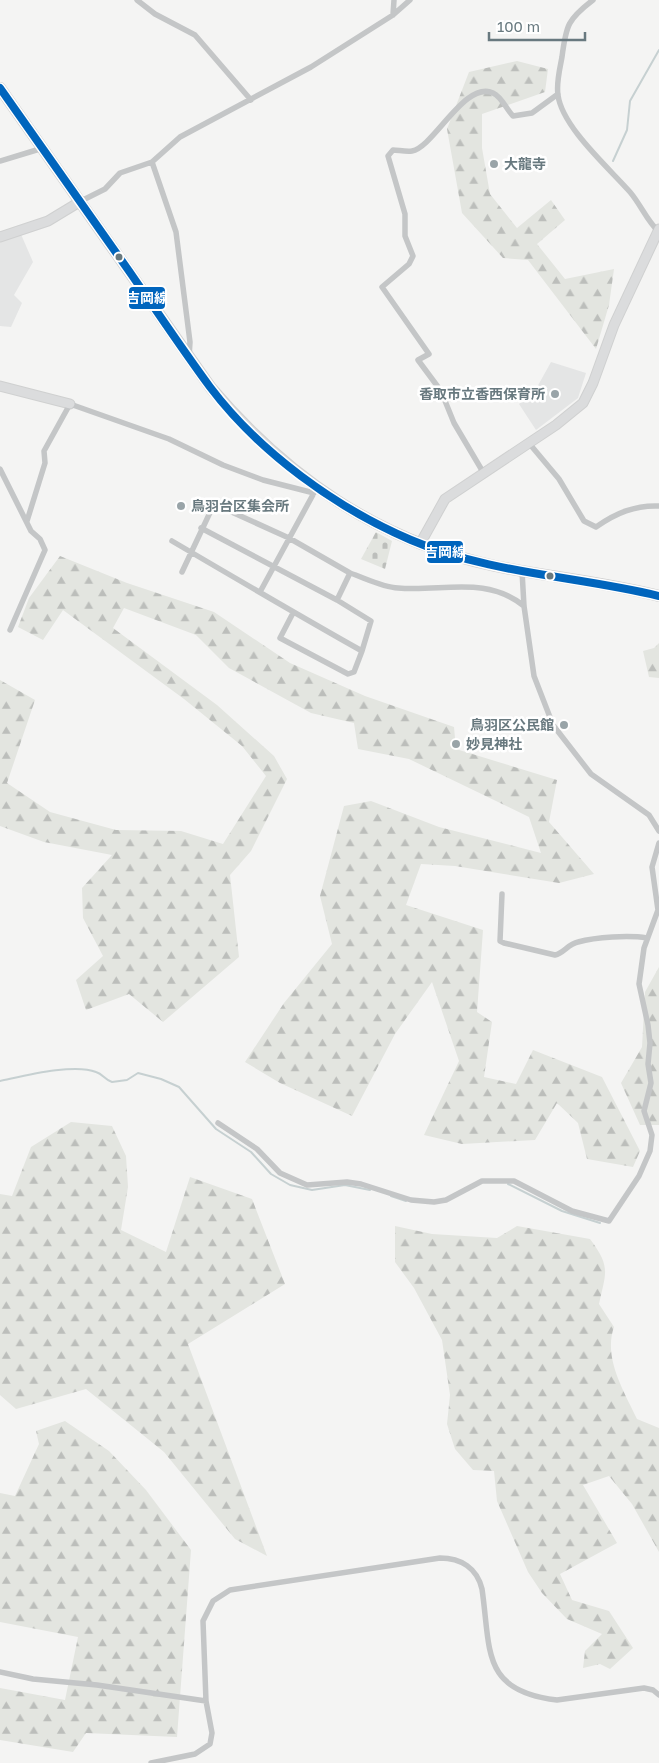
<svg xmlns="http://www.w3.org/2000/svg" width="659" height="1763" font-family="'Golos Text','Noto Sans JP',sans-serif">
<defs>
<pattern id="forest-firs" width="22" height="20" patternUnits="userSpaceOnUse" patternTransform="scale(1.25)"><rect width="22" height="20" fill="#e3e5e0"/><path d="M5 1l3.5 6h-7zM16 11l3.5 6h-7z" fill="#bcbebb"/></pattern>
<pattern id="cemetery-stones" width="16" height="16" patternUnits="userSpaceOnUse" patternTransform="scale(1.25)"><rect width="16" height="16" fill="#e3e5e0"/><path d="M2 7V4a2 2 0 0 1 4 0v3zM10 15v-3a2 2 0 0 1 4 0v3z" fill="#bcbebb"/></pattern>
</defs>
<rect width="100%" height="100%" fill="#f4f4f3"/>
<path fill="#e4e5e5" d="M 20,232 L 33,262 L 14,295 L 22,303 L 11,327 L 0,326 L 0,237 Z
M 551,362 L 586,373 L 578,398 L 536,430 L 519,404 L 536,389 Z"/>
<path fill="url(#forest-firs)" d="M 517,61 L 548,69 L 545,92 L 482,114 L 482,148 L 490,194 L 517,228 L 551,200 L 565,220 L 537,244 L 565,279 L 614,269 L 609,305 L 596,349 L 528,260 L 503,258 L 462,213 L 447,129 L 469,72 Z
M 60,556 L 127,583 L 214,612 L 290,663 L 365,696 L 454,727 L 456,749 L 557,780 L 549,822 L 594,874 L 559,883 L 455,866 L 421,864 L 406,905 L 483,930 L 477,1012 L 492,1022 L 484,1077 L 516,1084 L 533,1050 L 602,1077 L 640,1151 L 633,1167 L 587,1159 L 578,1123 L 557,1103 L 535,1140 L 462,1144 L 424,1135 L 459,1061 L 432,982 L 395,1034 L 352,1116 L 280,1083 L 245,1062 L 284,1003 L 332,944 L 320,896 L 344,806 L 371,801 L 439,827 L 541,853 L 529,817 L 409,759 L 358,749 L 354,723 L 311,713 L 229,668 L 196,635 L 124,608 L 113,628 L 217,705 L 274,756 L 287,779 L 251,851 L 230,875 L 239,957 L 163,1022 L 129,994 L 86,1010 L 76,980 L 103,956 L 83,918 L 82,888 L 112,855 L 44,842 L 0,826 L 0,680 L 35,700 L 7,783 L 50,812 L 116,830 L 181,831 L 223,844 L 266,776 L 242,746 L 184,699 L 63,610 L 43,640 L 18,627 L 29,598 Z
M 659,643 L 659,678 L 649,677 L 643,651 L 654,648 Z
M 659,967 L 659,1125 L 640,1125 L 621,1083 L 642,1047 L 645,992 Z
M 71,1122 L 112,1126 L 126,1156 L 128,1187 L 121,1230 L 166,1252 L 190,1177 L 252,1199 L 285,1284 L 188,1344 L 267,1556 L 235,1539 L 164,1452 L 86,1389 L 16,1409 L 0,1395 L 0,1194 L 12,1196 L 31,1147 Z
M 395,1226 L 432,1234 L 497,1238 L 517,1226 L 590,1239 C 611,1267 606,1272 599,1304 L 614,1327 C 603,1358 624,1391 637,1419 L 659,1428 L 659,1552 L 632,1504 L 609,1476 L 583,1485 L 617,1543 L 560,1574 L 572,1600 L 609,1611 L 633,1648 L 610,1669 L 600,1664 L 583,1668 L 585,1651 L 602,1634 L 567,1619 L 542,1593 L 528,1572 L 497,1501 L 494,1471 L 473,1470 L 455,1449 L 447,1424 L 450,1395 L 442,1340 L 414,1288 L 395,1262 Z
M 65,1421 L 109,1451 L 146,1490 L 191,1550 L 177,1737 L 86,1733 L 73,1752 L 0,1740 L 0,1688 L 65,1700 L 78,1637 L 0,1622 L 0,1493 L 15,1496 L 39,1444 L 36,1431 Z"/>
<path fill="url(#cemetery-stones)" d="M 376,532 L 392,541 L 385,569 L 361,559 Z"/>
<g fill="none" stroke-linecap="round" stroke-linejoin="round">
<path stroke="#c6d0d1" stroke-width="2" d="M 613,161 L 627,130 L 630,101 L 659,50
M 0,1081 C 24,1076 74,1063 96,1072 C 103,1074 105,1080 112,1082 L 127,1080 L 138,1073 L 161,1079 L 179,1087 L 216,1129 L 251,1152 L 271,1174 L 290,1185 L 312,1190 L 345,1185 L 370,1190
M 508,1184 L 562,1211 L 600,1223
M 391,1196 L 406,1201"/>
<g stroke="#cfd0d0" stroke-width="11">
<path id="secondary" d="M 0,237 L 48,221 L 81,201
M 0,386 L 70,404
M 420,544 L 445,499 L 556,425 L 583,403 L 593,383 L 614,325 L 659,229"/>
</g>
<g stroke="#d0d0d0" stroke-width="12">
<path id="highway" d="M 0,88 L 211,388 C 287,477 378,541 495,566 C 549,577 605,582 659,596"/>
</g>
<path stroke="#c4c6c7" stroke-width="5.5" d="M 137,0 L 155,14 L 195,35 L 251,100
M 593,0 C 568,19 566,25 562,57 C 560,68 556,83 558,95 C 562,127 609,168 630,192 C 641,205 647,221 659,232
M 393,15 L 394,0
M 0,161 L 43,148
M 152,162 L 176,232 L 190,342 L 189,357
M 81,201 L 105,189 L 120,173 L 152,162 L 180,137 L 311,67 L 393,15 L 410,0
M 528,442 L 559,479 L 584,521 L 596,527 C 616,513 635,505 659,506
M 0,469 L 31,531 L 40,539 L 45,550 L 10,630
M 483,472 L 454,423 L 441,391 L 418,360 L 429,354 L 382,287 L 409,264 L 413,256 L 405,236 L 405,214 L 388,156 L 393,150 C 398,150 406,152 412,151 C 434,147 465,80 493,93 C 502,97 506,109 513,116 L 532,113 L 558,94
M 27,521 L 45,463 L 44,451 L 70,404 L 169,439 L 223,465 L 263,480 L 314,493
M 201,528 L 337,600
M 172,541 C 235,578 298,615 362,651 L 371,621 L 337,600 L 350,573 L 289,538 L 214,504 L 182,572
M 522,571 L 524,606 L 534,676 L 553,725 L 591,774 L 649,815 L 659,831
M 350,573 C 365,578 382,587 398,588 C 442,592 486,575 524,606
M 260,592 L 315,491
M 293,613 L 280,638 L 348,674 L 354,672 L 362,651
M 502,894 L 500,941 L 504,943 L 555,955 C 564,953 568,944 578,942 C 596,937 629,935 647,938
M 218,1123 L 257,1149 L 280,1173 L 307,1185 L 347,1182 L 361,1184 L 411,1200 L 434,1202 L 446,1200 L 482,1181 L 514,1181 L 572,1211 L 609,1221 L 639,1176 L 650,1151 L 652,1135 L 644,1111 L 651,1083 L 648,1064 L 650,1043 L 648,1025 L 639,984 L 644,948 L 658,910 L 652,867 L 659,843
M 0,1672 L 33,1679 L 97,1685 L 206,1701
M 151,1763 L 195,1754 L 210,1744 L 212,1733 L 206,1701 L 203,1621 L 213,1601 L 230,1590 L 440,1558 C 461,1558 477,1568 482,1589 C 491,1651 481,1691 557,1700 L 644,1688 L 653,1690 L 659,1695"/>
<use href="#secondary" stroke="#dbdcdd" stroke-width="9"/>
<use href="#highway" stroke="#dbdcdd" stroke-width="10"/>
<g stroke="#fff" stroke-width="11">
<path id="bus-1" d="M 0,88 C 43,149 86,210 129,271 C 156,310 182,349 210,387 C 259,452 336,508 411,540 C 490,574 577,576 659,596"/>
</g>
<use href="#bus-1" stroke="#0065bd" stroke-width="8"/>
</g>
<g fill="#99a4a8" stroke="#fff" stroke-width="2">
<circle cx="494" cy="164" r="5"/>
<circle cx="555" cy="394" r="5"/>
<circle cx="181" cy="506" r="5"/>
<circle cx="564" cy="725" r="5"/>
<circle cx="456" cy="744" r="5"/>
</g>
<g fill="#68797f" stroke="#fff" stroke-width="2">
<circle cx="119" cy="257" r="4.5"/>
<circle cx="550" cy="576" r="4.5"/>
</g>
<g text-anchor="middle" stroke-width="5" stroke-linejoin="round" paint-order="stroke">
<g font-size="14" font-weight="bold" fill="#68797f" stroke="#fff" text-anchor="start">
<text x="504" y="169">大龍寺</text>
<text x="545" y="399" text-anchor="end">香取市立香西保育所</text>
<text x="191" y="511">鳥羽台区集会所</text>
<text x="554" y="730" text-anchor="end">鳥羽区公民館</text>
<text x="466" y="749">妙見神社</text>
</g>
</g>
<g stroke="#fff" stroke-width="2">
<rect x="128" y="286" width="38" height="24" rx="5" fill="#0065bd"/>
<rect x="426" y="540" width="38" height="24" rx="5" fill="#0065bd"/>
</g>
<g font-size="14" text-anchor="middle" font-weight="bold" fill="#fff">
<text x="147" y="303">吉岡線</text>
<text x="445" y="557">吉岡線</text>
</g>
<path d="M489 32v8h96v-8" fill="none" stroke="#68797f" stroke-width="2.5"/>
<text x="497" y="32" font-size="15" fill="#68797f" stroke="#ffffff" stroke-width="4" paint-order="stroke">100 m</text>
</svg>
